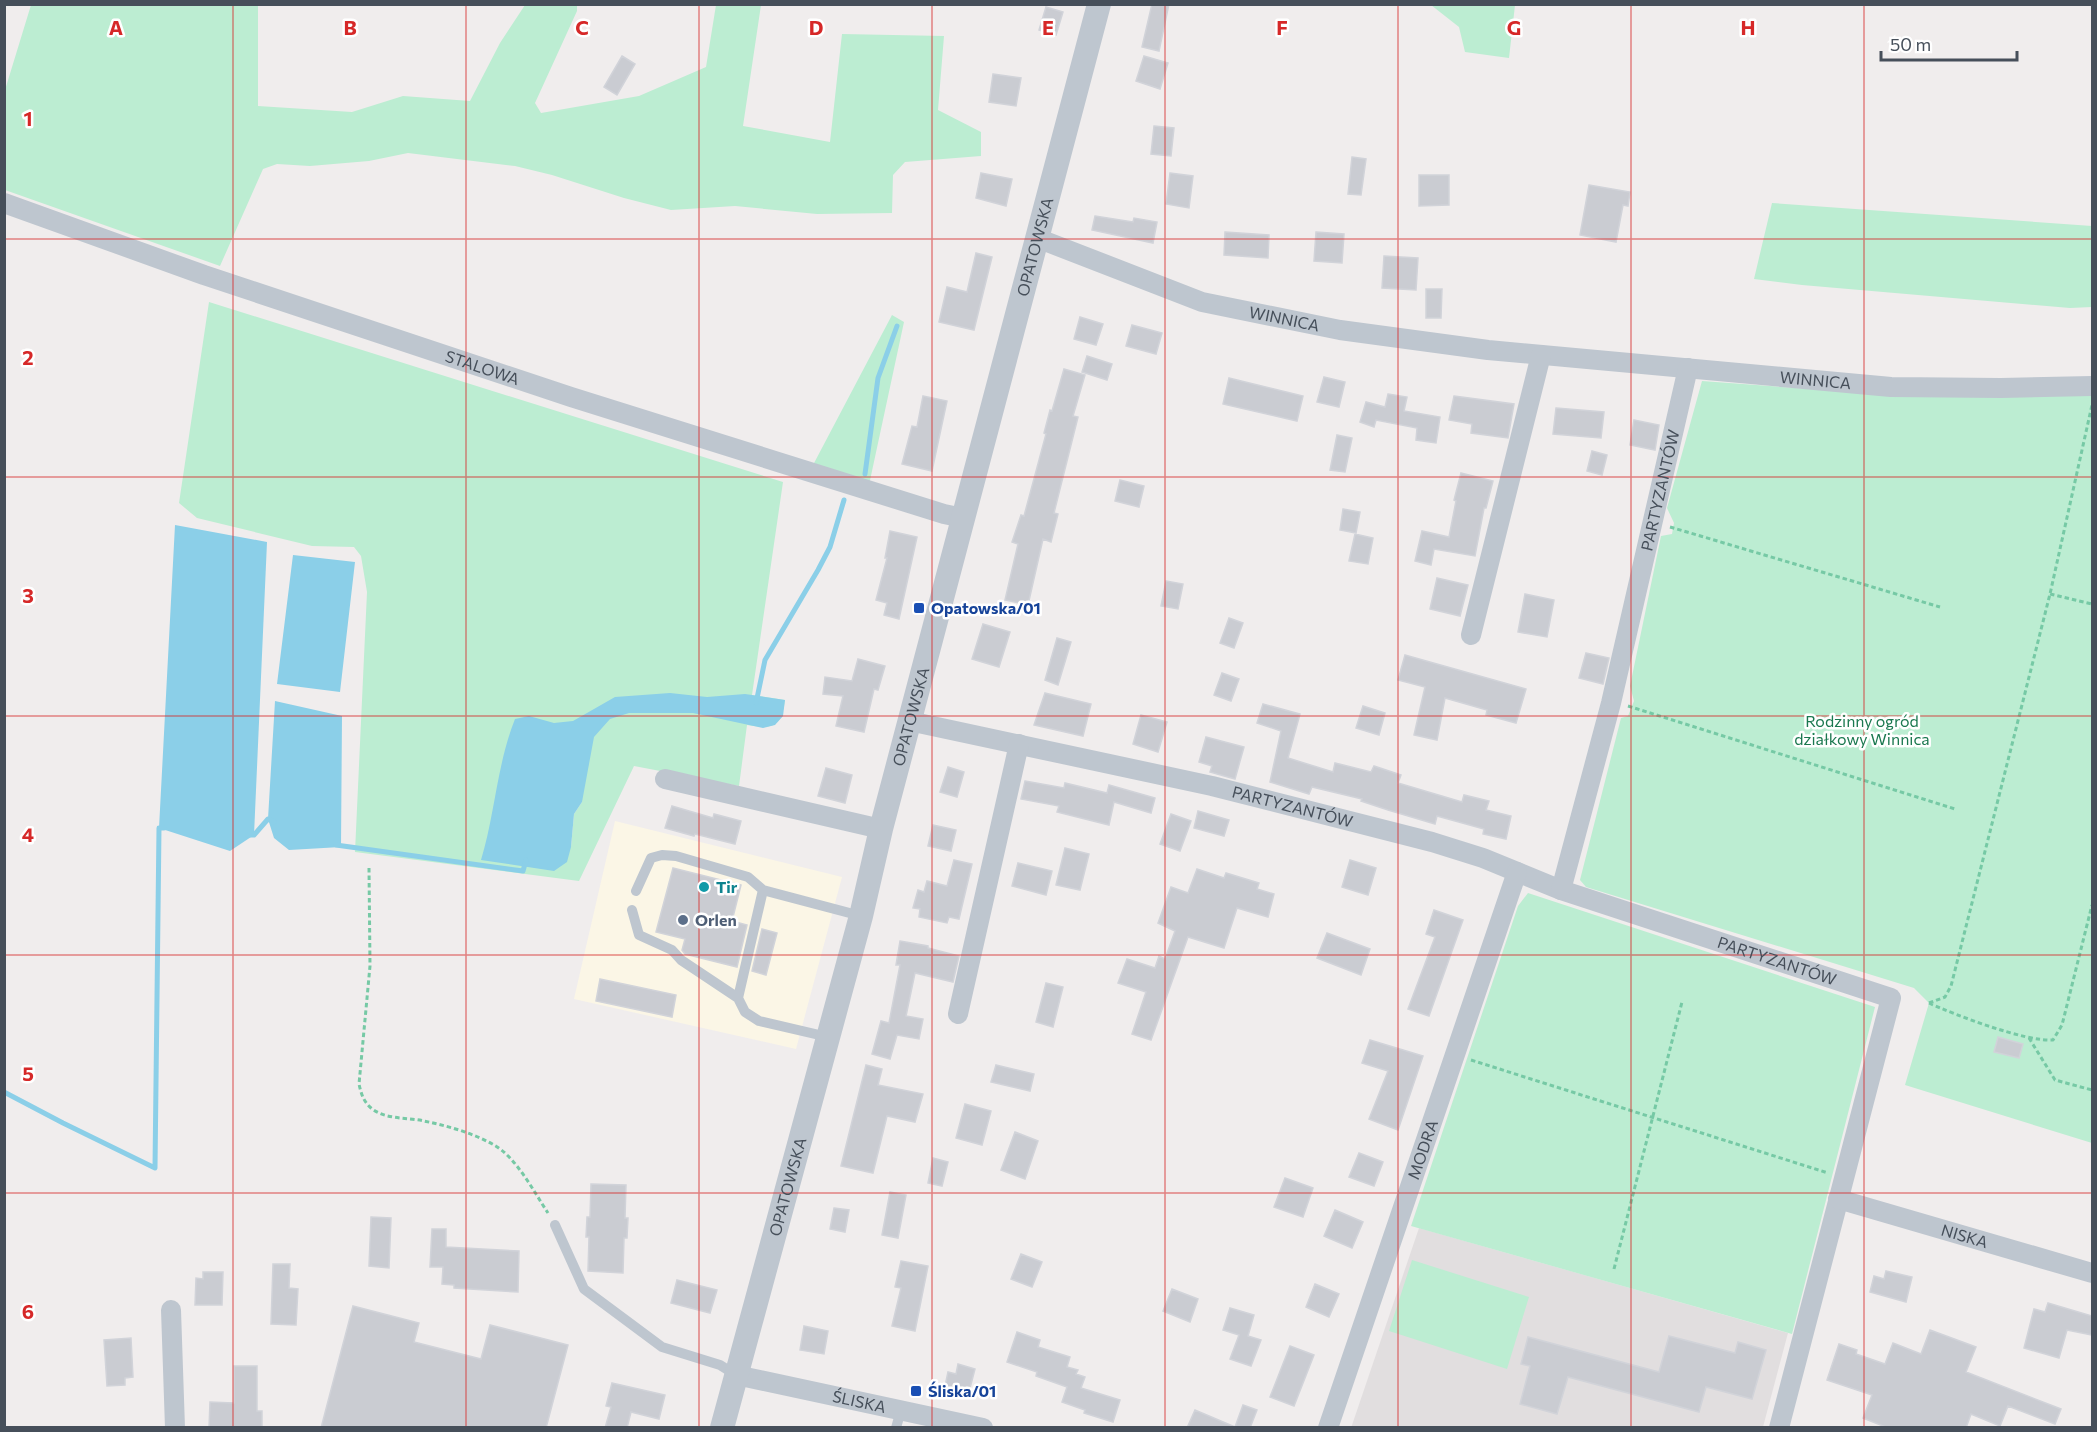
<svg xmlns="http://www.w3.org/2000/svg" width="2097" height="1432" font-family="Commissioner,sans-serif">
<rect width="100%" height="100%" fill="#f0eded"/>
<path fill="#fbf6e6" d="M 615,821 L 842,877 L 796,1049 L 574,999 Z"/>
<path fill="#e1dedf" d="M 1419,1228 L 1788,1333 L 1763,1427 L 1351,1428 Z"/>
<path fill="#bcedd2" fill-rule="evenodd" d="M 31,5 L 258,5 L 258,106 L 352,112 L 403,96 L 470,101 L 500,43 L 525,5 L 577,5 L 577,11 L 535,103 L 541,113 L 639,96 L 706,67 L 716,5 L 761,5 L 743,126 L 830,142 L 842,34 L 944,36 L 938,110 L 981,132 L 981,156 L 905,162 L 893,175 L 892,213 L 817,214 L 735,206 L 671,210 L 624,198 L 552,175 L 515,166 L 408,153 L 369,161 L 310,166 L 277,164 L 263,169 L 220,266 L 5,190 L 5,90 Z
M 1431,5 L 1515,5 L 1509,58 L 1465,52 L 1459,27 Z
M 1772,203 L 2092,226 L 2092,307 L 2070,308 L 1802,285 L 1754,279 Z
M 209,302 L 783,482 L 752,695 L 785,700 C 781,728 773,729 747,725 L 739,786 L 634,766 L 579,881 L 355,852 L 367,592 L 361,556 L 354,547 L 312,546 L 197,518 L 179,503 ZM 582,802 L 574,814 L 571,847 L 508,830 Z
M 892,315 L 904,322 L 869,485 L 813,465 Z
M 1702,381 L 1890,395 L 2092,392 L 2092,1143 L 1905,1085 L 1929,1003 L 1914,988 L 1586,887 L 1580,880 L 1621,718 L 1628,716 L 1634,701 L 1630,686 L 1661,536 L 1672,534 L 1674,523 L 1667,508 Z
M 1528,893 L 1875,1007 L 1792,1334 L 1411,1226 L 1518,906 Z
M 1412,1260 L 1529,1297 L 1507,1369 L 1389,1331 Z"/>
<path fill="#8bcfe8" d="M 175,525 L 267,542 L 254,835 L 230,851 L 159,828 Z
M 293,555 L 355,562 L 340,692 L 277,684 Z
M 670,693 L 707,697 L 745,694 L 785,700 L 783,716 L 775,725 L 763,728 L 693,713 L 629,713 L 610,719 L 594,737 L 582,802 L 574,814 L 571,847 L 567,862 L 554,871 L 481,860 C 495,814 497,764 515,719 L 529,716 L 554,723 L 573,721 L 615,697 Z
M 275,701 L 342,716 L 341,847 L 289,850 L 274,838 L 268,819 Z"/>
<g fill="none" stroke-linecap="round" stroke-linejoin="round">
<path stroke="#8bcfe8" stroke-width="5" d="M 865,474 L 878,378 L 897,326
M 756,703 L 765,660 L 818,570 L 830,547 L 844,500
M 248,835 L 254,835 L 268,819 L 274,822
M 336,845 L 523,871 L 526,860
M 4,1092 L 63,1123 L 155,1168 L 159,828 L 164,828"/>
</g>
<path fill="#caccd2" stroke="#d1d3d9" stroke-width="1.5" d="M 1152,4 L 1169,4 L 1159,51 L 1142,47 Z
M 1046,7 L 1063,12 L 1056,35 L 1039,30 Z
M 622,56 L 635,64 L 617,95 L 604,87 Z
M 1144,56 L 1168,63 L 1160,89 L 1136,81 Z
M 993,74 L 1021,78 L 1016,106 L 989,102 Z
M 1154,126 L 1174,128 L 1171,156 L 1151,154 Z
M 1352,157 L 1366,159 L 1361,195 L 1348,194 Z
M 981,173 L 1012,179 L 1006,206 L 976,198 Z
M 1170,173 L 1193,176 L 1189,208 L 1166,204 Z
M 1419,175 L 1449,175 L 1449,205 L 1419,206 Z
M 1589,185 L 1630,192 L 1628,206 L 1623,205 L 1616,242 L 1580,235 Z
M 1095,216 L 1133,222 L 1134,218 L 1157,222 L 1153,243 L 1092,230 Z
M 1225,232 L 1269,235 L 1268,258 L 1224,255 Z
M 1316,232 L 1344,234 L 1342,263 L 1314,261 Z
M 976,253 L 992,257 L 974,330 L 939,322 L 947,287 L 967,292 Z
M 1384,256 L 1418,258 L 1416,290 L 1382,288 Z
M 1426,289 L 1442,289 L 1441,318 L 1426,318 Z
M 1080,317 L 1103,324 L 1096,345 L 1074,339 Z
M 1132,325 L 1162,333 L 1156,354 L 1126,346 Z
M 1087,356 L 1112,364 L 1107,380 L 1082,372 Z
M 1064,369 L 1085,375 L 1073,416 L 1078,417 L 1054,513 L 1058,514 L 1051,542 L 1043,539 L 1028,605 L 1005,600 L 1018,544 L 1012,542 L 1021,515 L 1024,516 L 1046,434 L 1044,433 L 1050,410 L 1052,411 Z
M 1324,377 L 1345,382 L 1339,407 L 1317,402 Z
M 1229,378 L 1303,396 L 1297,421 L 1223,404 Z
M 1388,394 L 1407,397 L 1404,411 L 1440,417 L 1436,443 L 1416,440 L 1417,428 L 1376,420 L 1374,427 L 1360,422 L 1366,402 L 1385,407 Z
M 923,396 L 947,401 L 932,471 L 902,464 L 912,426 L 917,427 Z
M 1454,396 L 1514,404 L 1508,438 L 1471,433 L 1472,424 L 1449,420 Z
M 1556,408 L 1604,412 L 1601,438 L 1553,434 Z
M 1634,420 L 1659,425 L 1655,450 L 1630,445 Z
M 1337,435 L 1352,438 L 1345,472 L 1330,470 Z
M 1592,451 L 1607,455 L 1602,475 L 1587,471 Z
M 1461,473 L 1493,481 L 1486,508 L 1484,508 L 1475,556 L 1434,549 L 1431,565 L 1415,561 L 1422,531 L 1449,537 L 1456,501 L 1454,500 Z
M 1120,480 L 1144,486 L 1139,507 L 1115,501 Z
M 1343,509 L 1360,512 L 1356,533 L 1340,530 Z
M 890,531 L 917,537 L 899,619 L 884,615 L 887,603 L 876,600 L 887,558 L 885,558 Z
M 1355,534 L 1373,538 L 1368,564 L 1349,561 Z
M 1437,578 L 1468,585 L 1460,616 L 1430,609 Z
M 1166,581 L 1183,584 L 1178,609 L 1161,606 Z
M 1525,594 L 1554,600 L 1547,637 L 1518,632 Z
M 1229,618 L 1243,623 L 1234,648 L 1220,643 Z
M 983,624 L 1010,632 L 999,667 L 972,659 Z
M 1057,638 L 1071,642 L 1058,685 L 1045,680 Z
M 1586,653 L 1609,658 L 1603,684 L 1579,678 Z
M 1405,655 L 1526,689 L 1516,723 L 1486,715 L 1487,710 L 1445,698 L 1437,740 L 1414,735 L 1425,687 L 1398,680 Z
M 858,659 L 885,666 L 878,690 L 874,689 L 864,732 L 836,726 L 843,696 L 823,694 L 825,677 L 852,681 Z
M 1222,673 L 1239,679 L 1231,701 L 1214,695 Z
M 1045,693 L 1091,704 L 1083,736 L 1034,725 Z
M 1263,704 L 1300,714 L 1288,758 L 1333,772 L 1335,763 L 1371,772 L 1374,766 L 1401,775 L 1398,783 L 1462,802 L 1464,795 L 1489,801 L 1486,810 L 1511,816 L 1506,839 L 1483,834 L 1484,829 L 1437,816 L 1435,824 L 1388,810 L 1361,801 L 1362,799 L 1312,787 L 1309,794 L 1270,782 L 1281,731 L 1257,723 Z
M 1363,706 L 1385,713 L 1379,735 L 1356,728 Z
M 1141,715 L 1167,722 L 1158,752 L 1133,744 Z
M 1206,737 L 1244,747 L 1235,779 L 1210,772 L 1212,766 L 1199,762 Z
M 948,767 L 964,772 L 957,797 L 940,792 Z
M 826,768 L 852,775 L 845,803 L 818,796 Z
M 1025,781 L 1064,788 L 1065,783 L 1107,793 L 1109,785 L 1155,798 L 1151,813 L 1114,802 L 1109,825 L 1057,812 L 1059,806 L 1021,799 Z
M 672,806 L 713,818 L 714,814 L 741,821 L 735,844 L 695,834 L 694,836 L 665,828 Z
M 1198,811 L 1229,820 L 1224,836 L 1194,828 Z
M 1171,814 L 1191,821 L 1180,851 L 1160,844 Z
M 933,825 L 956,830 L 951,851 L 928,846 Z
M 1065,848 L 1089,854 L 1080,890 L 1056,885 Z
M 954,860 L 972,864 L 959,919 L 949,917 L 947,923 L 919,917 L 920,909 L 913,908 L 918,890 L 924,892 L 927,881 L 947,886 Z
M 1350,860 L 1376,868 L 1368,895 L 1342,887 Z
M 1018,863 L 1052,871 L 1046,895 L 1012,886 Z
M 673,868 L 741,885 L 732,921 L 747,925 L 737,967 L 685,954 L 682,950 L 685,939 L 656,932 Z
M 1197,869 L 1224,878 L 1226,873 L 1259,883 L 1257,889 L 1274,894 L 1268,917 L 1237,908 L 1224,948 L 1188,937 L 1151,1040 L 1132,1034 L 1146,992 L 1118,983 L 1127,959 L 1155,968 L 1159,956 L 1165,959 L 1175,931 L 1158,923 L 1171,887 L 1188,893 Z
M 1434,910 L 1463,920 L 1429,1016 L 1408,1009 L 1435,937 L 1426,934 Z
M 762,929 L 777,933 L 766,975 L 752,971 Z
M 1327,933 L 1370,949 L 1361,975 L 1317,958 Z
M 900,941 L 928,946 L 928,948 L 959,956 L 953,982 L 915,973 L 906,1016 L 923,1019 L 919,1039 L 897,1035 L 890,1059 L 872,1054 L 881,1021 L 889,1023 L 900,965 L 896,965 Z
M 600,979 L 676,995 L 672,1017 L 596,1001 Z
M 1046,983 L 1063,987 L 1053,1027 L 1036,1022 Z
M 1998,1037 L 2023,1044 L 2019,1058 L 1994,1052 Z
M 1370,1040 L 1423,1056 L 1398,1130 L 1369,1119 L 1388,1071 L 1362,1063 Z
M 866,1065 L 882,1069 L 878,1085 L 923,1094 L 915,1122 L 887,1116 L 873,1173 L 841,1166 Z
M 996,1065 L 1034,1074 L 1030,1091 L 991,1082 Z
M 965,1104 L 991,1111 L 982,1145 L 956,1138 Z
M 1015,1132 L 1038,1141 L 1025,1179 L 1001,1170 Z
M 1359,1153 L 1383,1162 L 1374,1186 L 1349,1177 Z
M 933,1158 L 948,1162 L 942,1186 L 928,1183 Z
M 1285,1178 L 1313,1188 L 1303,1217 L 1274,1207 Z
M 591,1184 L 626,1185 L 625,1218 L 628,1218 L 627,1238 L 624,1238 L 623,1273 L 588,1271 L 589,1237 L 586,1237 L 587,1217 L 590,1217 Z
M 890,1192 L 906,1195 L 898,1238 L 882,1235 Z
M 834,1208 L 849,1210 L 845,1232 L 830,1229 Z
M 1335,1210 L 1363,1222 L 1352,1248 L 1324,1236 Z
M 371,1217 L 391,1218 L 389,1268 L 369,1266 Z
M 432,1229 L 446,1229 L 446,1247 L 519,1251 L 518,1292 L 454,1288 L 454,1285 L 442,1284 L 443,1267 L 430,1267 Z
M 1021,1254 L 1042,1262 L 1032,1287 L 1011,1279 Z
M 901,1261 L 928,1266 L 915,1331 L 892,1326 L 901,1288 L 895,1287 Z
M 273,1264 L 290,1264 L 289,1288 L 298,1289 L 296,1325 L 271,1324 Z
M 1886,1271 L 1912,1277 L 1906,1302 L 1870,1292 L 1874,1276 L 1884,1279 Z
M 203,1272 L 223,1272 L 222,1305 L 195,1305 L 196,1278 L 203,1279 Z
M 677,1280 L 717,1290 L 710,1313 L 671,1303 Z
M 1315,1284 L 1339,1294 L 1329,1317 L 1306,1307 Z
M 1172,1289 L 1198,1299 L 1190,1322 L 1163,1311 Z
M 2048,1303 L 2092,1316 L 2092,1335 L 2067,1330 L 2059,1358 L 2024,1348 L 2034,1309 L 2045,1312 Z
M 353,1306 L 419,1323 L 414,1342 L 481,1359 L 490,1325 L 568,1345 L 546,1428 L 321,1428 Z
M 1230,1308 L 1254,1315 L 1248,1336 L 1261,1340 L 1251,1366 L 1230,1359 L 1239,1335 L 1223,1330 Z
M 804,1326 L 828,1331 L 824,1354 L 800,1350 Z
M 1930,1330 L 1976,1347 L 1966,1372 L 2061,1409 L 2055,1424 L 2008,1406 L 2000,1426 L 1971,1414 L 1966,1428 L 1888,1428 L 1863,1418 L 1872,1395 L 1827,1380 L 1839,1344 L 1857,1350 L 1856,1354 L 1885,1364 L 1893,1343 L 1921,1354 Z
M 1017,1332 L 1040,1340 L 1038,1347 L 1070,1357 L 1067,1367 L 1078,1370 L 1076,1374 L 1085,1377 L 1081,1388 L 1120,1400 L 1113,1422 L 1084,1413 L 1085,1410 L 1062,1402 L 1067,1387 L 1036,1376 L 1037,1372 L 1007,1362 Z
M 1669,1336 L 1735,1353 L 1738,1342 L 1766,1350 L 1752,1399 L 1706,1387 L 1699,1412 L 1568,1377 L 1557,1414 L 1520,1404 L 1530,1366 L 1521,1364 L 1528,1337 L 1659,1372 Z
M 131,1338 L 133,1377 L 125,1378 L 125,1385 L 107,1386 L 104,1340 Z
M 1290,1346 L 1314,1355 L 1294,1406 L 1270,1397 Z
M 958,1364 L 975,1369 L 969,1392 L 945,1386 L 948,1372 L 956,1374 Z
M 234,1366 L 257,1366 L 257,1411 L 262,1411 L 262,1428 L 209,1428 L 210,1402 L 234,1403 Z
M 612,1383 L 665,1395 L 659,1419 L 631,1412 L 627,1428 L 605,1428 L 611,1407 L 606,1406 Z
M 1243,1405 L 1257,1410 L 1250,1428 L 1187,1428 L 1195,1410 L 1235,1427 Z"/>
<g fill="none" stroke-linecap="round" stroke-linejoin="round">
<path stroke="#76c9a5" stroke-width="3" stroke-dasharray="4.5 3" stroke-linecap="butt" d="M 1670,527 L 1940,607
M 2050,594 L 2092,604
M 1628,706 L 1955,809
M 369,868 L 370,966 L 359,1084 C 361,1093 363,1101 371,1108 C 385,1120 407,1117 424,1121 C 448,1126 473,1133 494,1145 C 516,1157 534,1192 548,1213
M 1929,1003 L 1945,997 L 1951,986 L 2050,594 L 2092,405
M 1929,1003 C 1955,1015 2026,1042 2053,1040 L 2062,1025 L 2092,905
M 2029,1038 L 2055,1080 L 2092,1090
M 1471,1060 L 1828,1173
M 1614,1269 L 1682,1002"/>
<path stroke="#bec6cf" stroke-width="10" d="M 636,891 L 651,858 L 662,855 L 676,856 L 748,877 L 763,890
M 632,910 L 639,935 L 672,950 L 681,960 L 738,998
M 828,1037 L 759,1021 L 745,1012 L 738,998 L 763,890 L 861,916
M 555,1225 L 584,1289 L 662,1347 L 720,1365 L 736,1375
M 896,1428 L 901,1410"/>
<g stroke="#bec6cf" stroke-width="20">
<path id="s1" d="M 4,203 L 204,275 L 571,397 L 944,514 L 963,518"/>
<path id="s2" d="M 1037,238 L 1202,302 L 1340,330 L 1488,350 L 1891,387 L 2001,388 L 2092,386"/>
<path d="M 1471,635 L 1541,355"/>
<path id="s3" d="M 909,721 L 1212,786 L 1432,842 L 1483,858 L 1561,890 L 1891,998 L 1779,1428"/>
<path d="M 665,779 L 881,829"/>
<path id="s4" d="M 1561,890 L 1611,703 L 1688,368"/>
<path d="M 958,1014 L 1019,744"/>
<path id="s5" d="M 1838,1199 L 2092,1273"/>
<path d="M 171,1310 L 175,1428"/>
<path id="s6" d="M 736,1375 L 983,1428"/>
<path id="s7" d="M 1328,1428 L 1517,872"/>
</g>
<path stroke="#bec6cf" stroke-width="24" id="s8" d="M 722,1428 L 861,916 L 881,829 L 1099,4"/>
</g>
<path fill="none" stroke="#d62828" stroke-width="1.5" stroke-opacity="0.55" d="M 233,4 L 233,1428M 466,4 L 466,1428M 699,4 L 699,1428M 932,4 L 932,1428M 1165,4 L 1165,1428M 1398,4 L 1398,1428M 1631,4 L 1631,1428M 1864,4 L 1864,1428M 4,239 L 2092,239M 4,477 L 2092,477M 4,716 L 2092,716M 4,955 L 2092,955M 4,1193 L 2092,1193"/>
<g fill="#1a4fb4" stroke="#fff" stroke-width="2">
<rect x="913" y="602" width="12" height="12" rx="3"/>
<rect x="910" y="1385" width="12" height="12" rx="3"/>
</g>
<circle fill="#0f9aa8" stroke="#fff" stroke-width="2" cx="704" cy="887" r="6"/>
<circle fill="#5c6f8a" stroke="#fff" stroke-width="2" cx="683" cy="920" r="6"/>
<g text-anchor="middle" stroke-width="5" stroke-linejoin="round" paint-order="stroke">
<g font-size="16" fill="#464f5a" stroke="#fff">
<text dy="6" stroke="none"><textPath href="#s8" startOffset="1222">OPATOWSKA</textPath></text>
<text dy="6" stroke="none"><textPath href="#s2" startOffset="261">WINNICA</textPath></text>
<text dy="6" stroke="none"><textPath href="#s1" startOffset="506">STALOWA</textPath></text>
<text dy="6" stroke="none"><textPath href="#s2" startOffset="796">WINNICA</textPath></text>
<text dy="6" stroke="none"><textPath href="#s4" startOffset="412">PARTYZANTÓW</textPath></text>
<text dy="6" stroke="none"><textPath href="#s8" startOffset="736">OPATOWSKA</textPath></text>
<text dy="6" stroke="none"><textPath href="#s3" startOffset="393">PARTYZANTÓW</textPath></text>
<text dy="6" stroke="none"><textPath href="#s3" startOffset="902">PARTYZANTÓW</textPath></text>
<text dy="6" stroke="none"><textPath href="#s7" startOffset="294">MODRA</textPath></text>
<text dy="6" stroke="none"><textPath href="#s8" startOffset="250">OPATOWSKA</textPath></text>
<text dy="6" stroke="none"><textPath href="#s5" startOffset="132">NISKA</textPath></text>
<text dy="6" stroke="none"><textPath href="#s6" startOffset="126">ŚLISKA</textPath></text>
</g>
<g font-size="16" font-weight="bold" fill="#164399" stroke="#fff" text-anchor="start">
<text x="931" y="614">Opatowska/01</text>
<text x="928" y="1397">Śliska/01</text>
</g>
<g font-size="16" fill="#1a784f" stroke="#fff">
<text x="1862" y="727">Rodzinny ogród<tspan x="1862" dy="18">działkowy Winnica</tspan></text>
</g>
<g font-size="16" font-weight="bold" fill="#0d838f" stroke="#fff" text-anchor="start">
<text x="716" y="893">Tir</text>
</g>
<g font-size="16" font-weight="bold" fill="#4e5e75" stroke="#fff" text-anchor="start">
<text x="695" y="926">Orlen</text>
</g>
</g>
<g font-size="20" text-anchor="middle" font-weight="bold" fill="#d62828" stroke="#fff" stroke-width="5" stroke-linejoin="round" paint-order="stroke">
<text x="116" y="35">A</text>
<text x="350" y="35">B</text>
<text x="582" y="35">C</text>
<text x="816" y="35">D</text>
<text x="1048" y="35">E</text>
<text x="1282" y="35">F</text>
<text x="1514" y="35">G</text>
<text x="1748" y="35">H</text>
<text x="28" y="126">1</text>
<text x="28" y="365">2</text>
<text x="28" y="603">3</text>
<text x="28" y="842">4</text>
<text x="28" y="1081">5</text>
<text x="28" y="1319">6</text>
</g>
<rect width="2097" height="1432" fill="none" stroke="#464f5a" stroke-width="12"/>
<path d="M1881 51v9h136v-9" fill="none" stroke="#464f5a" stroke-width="3"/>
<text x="1890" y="51" font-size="18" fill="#464f5a" stroke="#ffffff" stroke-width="4.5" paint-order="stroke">50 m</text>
</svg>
